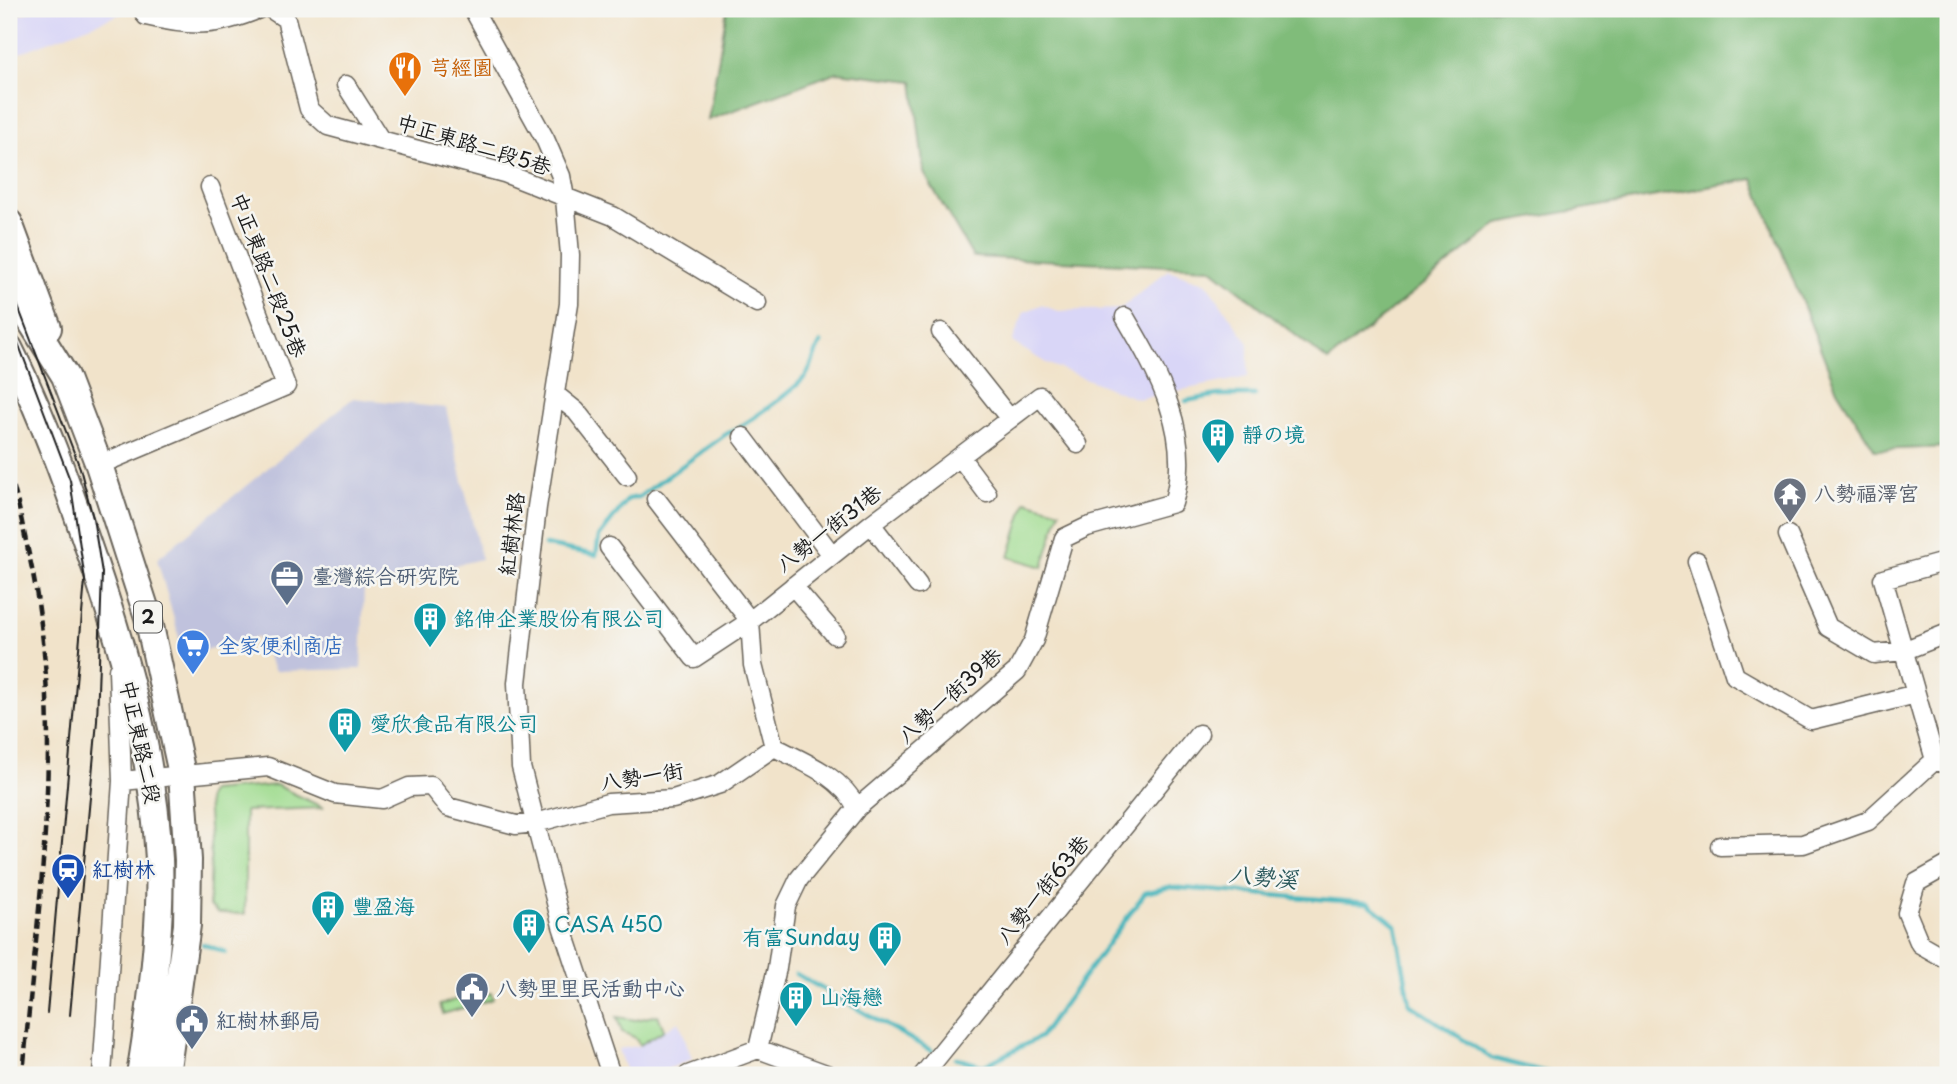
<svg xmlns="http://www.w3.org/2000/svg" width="1957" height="1084" font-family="'Playpen Sans','LXGW WenKai TC','Klee One',sans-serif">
<rect width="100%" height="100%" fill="#f6f6f2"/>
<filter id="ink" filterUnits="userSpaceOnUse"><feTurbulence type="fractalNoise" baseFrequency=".0143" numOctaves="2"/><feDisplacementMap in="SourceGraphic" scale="14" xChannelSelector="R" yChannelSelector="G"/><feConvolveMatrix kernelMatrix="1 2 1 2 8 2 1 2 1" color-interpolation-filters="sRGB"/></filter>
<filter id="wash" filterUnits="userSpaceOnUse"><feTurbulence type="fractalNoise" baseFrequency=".00686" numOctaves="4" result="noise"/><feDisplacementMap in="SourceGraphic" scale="28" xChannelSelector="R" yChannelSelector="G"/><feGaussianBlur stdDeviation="1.57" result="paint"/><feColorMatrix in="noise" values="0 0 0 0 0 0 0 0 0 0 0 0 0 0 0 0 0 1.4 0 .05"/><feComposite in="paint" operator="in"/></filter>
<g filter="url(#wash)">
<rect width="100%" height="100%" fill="#f1e3ca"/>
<path fill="#d9d6f7" d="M 36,9 L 127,9 L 128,11 L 9,57 L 9,19 Z
M 1168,270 L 1206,283 L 1248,342 L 1248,377 L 1137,399 L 1046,363 L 1012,342 L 1024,312 L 1041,305 L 1058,311 L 1120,309 Z
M 679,1021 L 692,1059 L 653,1075 L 627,1075 L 618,1049 L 638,1046 Z"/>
<path fill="#c0c2dd" d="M 353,398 L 446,408 L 481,559 L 364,587 L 361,669 L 275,671 L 257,637 L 184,655 L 157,559 Z"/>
<path fill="#a0dc90" stroke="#5e7c56" stroke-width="2" d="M 1026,501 L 1060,511 L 1043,567 L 1009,557 Z
M 276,785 L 324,808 L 245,811 L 245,914 L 218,913 L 209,905 L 211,858 L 207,798 L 211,791 Z
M 491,993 L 493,999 L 443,1014 L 440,1005 L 461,998 L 463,1002 Z
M 658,1015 L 664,1030 L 640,1045 L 634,1037 L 622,1032 L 617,1017 L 636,1020 Z"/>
<path fill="#80bc7a" stroke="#4e6c4b" stroke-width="2" d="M 727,9 L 1948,9 L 1948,447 L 1875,450 L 1837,390 L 1753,179 L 1498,224 L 1328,361 L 1211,268 L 973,257 L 924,173 L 913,81 L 837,72 L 708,120 Z"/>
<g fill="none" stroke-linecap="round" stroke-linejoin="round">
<path stroke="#45b5bc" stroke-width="4.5" d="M 1186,401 L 1218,395 L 1255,395
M 545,545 L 596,555 L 599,537 L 628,499 L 639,497 L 726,434 C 740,429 803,385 808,372 C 814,361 814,353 821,343
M 203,944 L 225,952
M 796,974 L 932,1051
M 956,1058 L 983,1066 L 1040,1037 L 1145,893 L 1169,887 L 1368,903 L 1396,925 L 1410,1004 L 1491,1058 L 1557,1075"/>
</g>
</g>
<g filter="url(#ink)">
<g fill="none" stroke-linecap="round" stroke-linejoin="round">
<g stroke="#676259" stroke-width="21">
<path id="street" d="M 9,9 L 10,9
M 142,9 L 146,16 C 192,27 216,27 259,9
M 271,9 L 286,19 L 309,109 L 328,126 L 504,173 L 613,216 L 757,303
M 473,9 L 545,139 L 561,176 L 565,198 L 570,255 L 569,304 L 537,507 L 517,683 L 521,767 L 562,926 L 611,1075
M 346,85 L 380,139
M 941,332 L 1010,419
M 556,395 L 576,411 L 627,476
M 743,437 L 832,555
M 960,457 L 987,493
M 99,465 L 286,386 L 210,187
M 871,524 L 918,585
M 1788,535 L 1828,627 L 1874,654 L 1903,651 L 1948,633
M 609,547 L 694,658 L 750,621 L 656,499
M 1697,561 L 1735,676 L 1811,720 L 1916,694
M 1948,561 L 1883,579 L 1935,760 L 1948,765
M 793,586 L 835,635
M 774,747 L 753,665 L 750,621 L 871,524 L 1040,396 L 1078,444
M 122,781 L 268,767 L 335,794 L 382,799 L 409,787 L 431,786 L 448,807 L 516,825 L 536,823 L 608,803 L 673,799 L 720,784 L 774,747 C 804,762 841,776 857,808 L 799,879 L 786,906 L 777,968 L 758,1049 L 688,1075
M 857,808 L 1017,671 L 1034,640 L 1064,538 L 1087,527 L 1173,503 C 1194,436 1158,373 1125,317
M 1720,846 L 1803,844 L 1868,821 L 1935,760
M 1948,865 L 1916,883 L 1907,913 L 1920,944 L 1948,960
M 758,1049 L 829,1075
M 102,1075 L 122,781 L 118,670
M 923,1075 L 1199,734"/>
</g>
<g stroke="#676259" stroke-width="30">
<path id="primary" d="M 9,223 L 48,328
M 9,286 L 65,376 L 99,465 L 148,617 L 182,774 L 188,860 L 187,925 L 166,1075
M 9,348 C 40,410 64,474 86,540 C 122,643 153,750 159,859 C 162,927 151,1008 140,1075"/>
</g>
<use href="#street" stroke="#fff" stroke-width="18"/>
<use href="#primary" stroke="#fff" stroke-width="26"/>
<path stroke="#1c1c1c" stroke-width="2" d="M 9,283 L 80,468 L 93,518 L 102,573 L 97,721 L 70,1015
M 9,319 L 70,480 L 85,580 L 47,1013"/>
<path stroke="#1c1c1c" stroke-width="4.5" stroke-dasharray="10 5" stroke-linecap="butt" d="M 9,473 C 18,497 22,525 28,550 C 68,726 38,898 23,1075"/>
</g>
</g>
<defs>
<g id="restaurant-pin" transform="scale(1.75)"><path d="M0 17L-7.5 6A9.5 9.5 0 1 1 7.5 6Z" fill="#e8710a" stroke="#f6f6f2"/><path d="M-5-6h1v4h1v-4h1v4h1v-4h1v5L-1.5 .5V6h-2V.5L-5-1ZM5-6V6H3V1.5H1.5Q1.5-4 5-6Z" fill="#fff"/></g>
<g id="building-pin" transform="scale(1.75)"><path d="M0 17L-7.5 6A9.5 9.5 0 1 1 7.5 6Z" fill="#0f9aa8" stroke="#f6f6f2"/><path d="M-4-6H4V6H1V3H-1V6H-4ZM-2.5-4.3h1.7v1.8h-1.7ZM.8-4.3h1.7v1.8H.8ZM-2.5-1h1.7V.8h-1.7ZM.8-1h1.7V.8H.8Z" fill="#fff"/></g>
<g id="temple-pin" transform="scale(1.75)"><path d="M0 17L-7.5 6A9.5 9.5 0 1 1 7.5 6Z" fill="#6b7280" stroke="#f6f6f2"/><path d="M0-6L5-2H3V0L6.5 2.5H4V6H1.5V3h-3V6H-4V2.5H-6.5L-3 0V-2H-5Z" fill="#fff"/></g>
<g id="office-pin" transform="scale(1.75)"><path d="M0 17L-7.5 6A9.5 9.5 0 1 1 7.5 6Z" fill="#5c6f8a" stroke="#f6f6f2"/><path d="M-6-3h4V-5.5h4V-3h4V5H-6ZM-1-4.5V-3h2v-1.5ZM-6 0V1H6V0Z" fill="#fff"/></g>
<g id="supermarket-pin" transform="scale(1.75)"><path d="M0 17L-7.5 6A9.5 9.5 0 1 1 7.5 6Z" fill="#3f7fe0" stroke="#f6f6f2"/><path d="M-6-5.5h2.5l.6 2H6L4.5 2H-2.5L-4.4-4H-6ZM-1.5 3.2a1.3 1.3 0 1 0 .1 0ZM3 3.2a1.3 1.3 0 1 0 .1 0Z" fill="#fff"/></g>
<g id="station-pin" transform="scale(1.75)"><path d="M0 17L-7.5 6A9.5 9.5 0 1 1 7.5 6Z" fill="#1a4fb4" stroke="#f6f6f2"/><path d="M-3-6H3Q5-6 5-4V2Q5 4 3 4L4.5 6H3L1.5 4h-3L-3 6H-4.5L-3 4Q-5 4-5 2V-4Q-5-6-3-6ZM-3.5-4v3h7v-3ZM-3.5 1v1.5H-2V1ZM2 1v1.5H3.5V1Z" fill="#fff"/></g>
<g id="civic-pin" transform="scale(1.75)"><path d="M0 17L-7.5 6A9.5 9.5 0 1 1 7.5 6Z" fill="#5c6f8a" stroke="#f6f6f2"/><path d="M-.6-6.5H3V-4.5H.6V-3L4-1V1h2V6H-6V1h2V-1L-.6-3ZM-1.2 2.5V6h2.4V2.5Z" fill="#fff"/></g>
</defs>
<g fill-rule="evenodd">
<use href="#restaurant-pin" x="405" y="68"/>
<use href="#building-pin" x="1218" y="435"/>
<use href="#temple-pin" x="1790" y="494"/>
<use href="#office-pin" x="287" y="577"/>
<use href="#building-pin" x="430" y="619"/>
<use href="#supermarket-pin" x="193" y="646"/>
<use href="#building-pin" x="345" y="724"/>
<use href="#station-pin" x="68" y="870"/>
<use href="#building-pin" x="328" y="907"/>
<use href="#building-pin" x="529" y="925"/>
<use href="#building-pin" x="885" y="938"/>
<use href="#civic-pin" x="472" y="989"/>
<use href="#building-pin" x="796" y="998"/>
<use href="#civic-pin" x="192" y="1021"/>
</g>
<g text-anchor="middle" stroke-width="5" stroke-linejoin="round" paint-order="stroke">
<rect fill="#f6f6f2" stroke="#5d5d5c" stroke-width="2" x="134" y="601.5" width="28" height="31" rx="5"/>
<g font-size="19" font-weight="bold" fill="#1c1c1c">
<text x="148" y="624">2</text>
</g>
<g font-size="21" fill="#c56008" stroke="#f6f6f2" text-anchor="start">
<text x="430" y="75">芎經園</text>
</g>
<g font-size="21" fill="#1c1c1c" stroke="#f6f6f2">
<text transform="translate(474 145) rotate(17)" y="7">中正東路二段5巷</text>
<text transform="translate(268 275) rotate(69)" y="7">中正東路二段25巷</text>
<text transform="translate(829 529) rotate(-38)" y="7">八勢一街31巷</text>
<text transform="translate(512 534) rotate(-83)" y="7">紅樹林路</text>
<text transform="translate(950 696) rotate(-42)" y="7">八勢一街39巷</text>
<text transform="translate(140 742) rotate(78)" y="7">中正東路二段</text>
<text transform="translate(642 777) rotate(-9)" y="7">八勢一街</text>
<text transform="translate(1043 890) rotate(-51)" y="7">八勢一街63巷</text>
</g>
<g font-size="21" fill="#0d838f" stroke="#f6f6f2" text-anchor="start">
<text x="1242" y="442">靜の境</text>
<text x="454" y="626">銘伸企業股份有限公司</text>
<text x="370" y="731">愛欣食品有限公司</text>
<text x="352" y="914">豐盈海</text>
<text x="554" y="932">CASA 450</text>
<text x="860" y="945" text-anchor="end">有富Sunday</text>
<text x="820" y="1005">山海戀</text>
</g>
<g font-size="21" fill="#5b616d" stroke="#f6f6f2" text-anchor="start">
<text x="1814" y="501">八勢福澤宮</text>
</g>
<g font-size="21" fill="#4e5e75" stroke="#f6f6f2" text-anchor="start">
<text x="312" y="584">臺灣綜合研究院</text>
<text x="496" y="996">八勢里里民活動中心</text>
<text x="216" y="1028">紅樹林郵局</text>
</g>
<g font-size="21" fill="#366cbe" stroke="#f6f6f2" text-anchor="start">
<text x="218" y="653">全家便利商店</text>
</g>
<g font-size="21" fill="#164399" stroke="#f6f6f2" text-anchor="start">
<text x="92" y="877">紅樹林</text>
</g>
<g font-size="23" font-style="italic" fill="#2c595c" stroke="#f6f6f2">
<text transform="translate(1263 877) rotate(5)" y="8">八勢溪</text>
</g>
</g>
<rect width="1957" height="1084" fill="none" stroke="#f6f6f2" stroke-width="35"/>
</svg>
